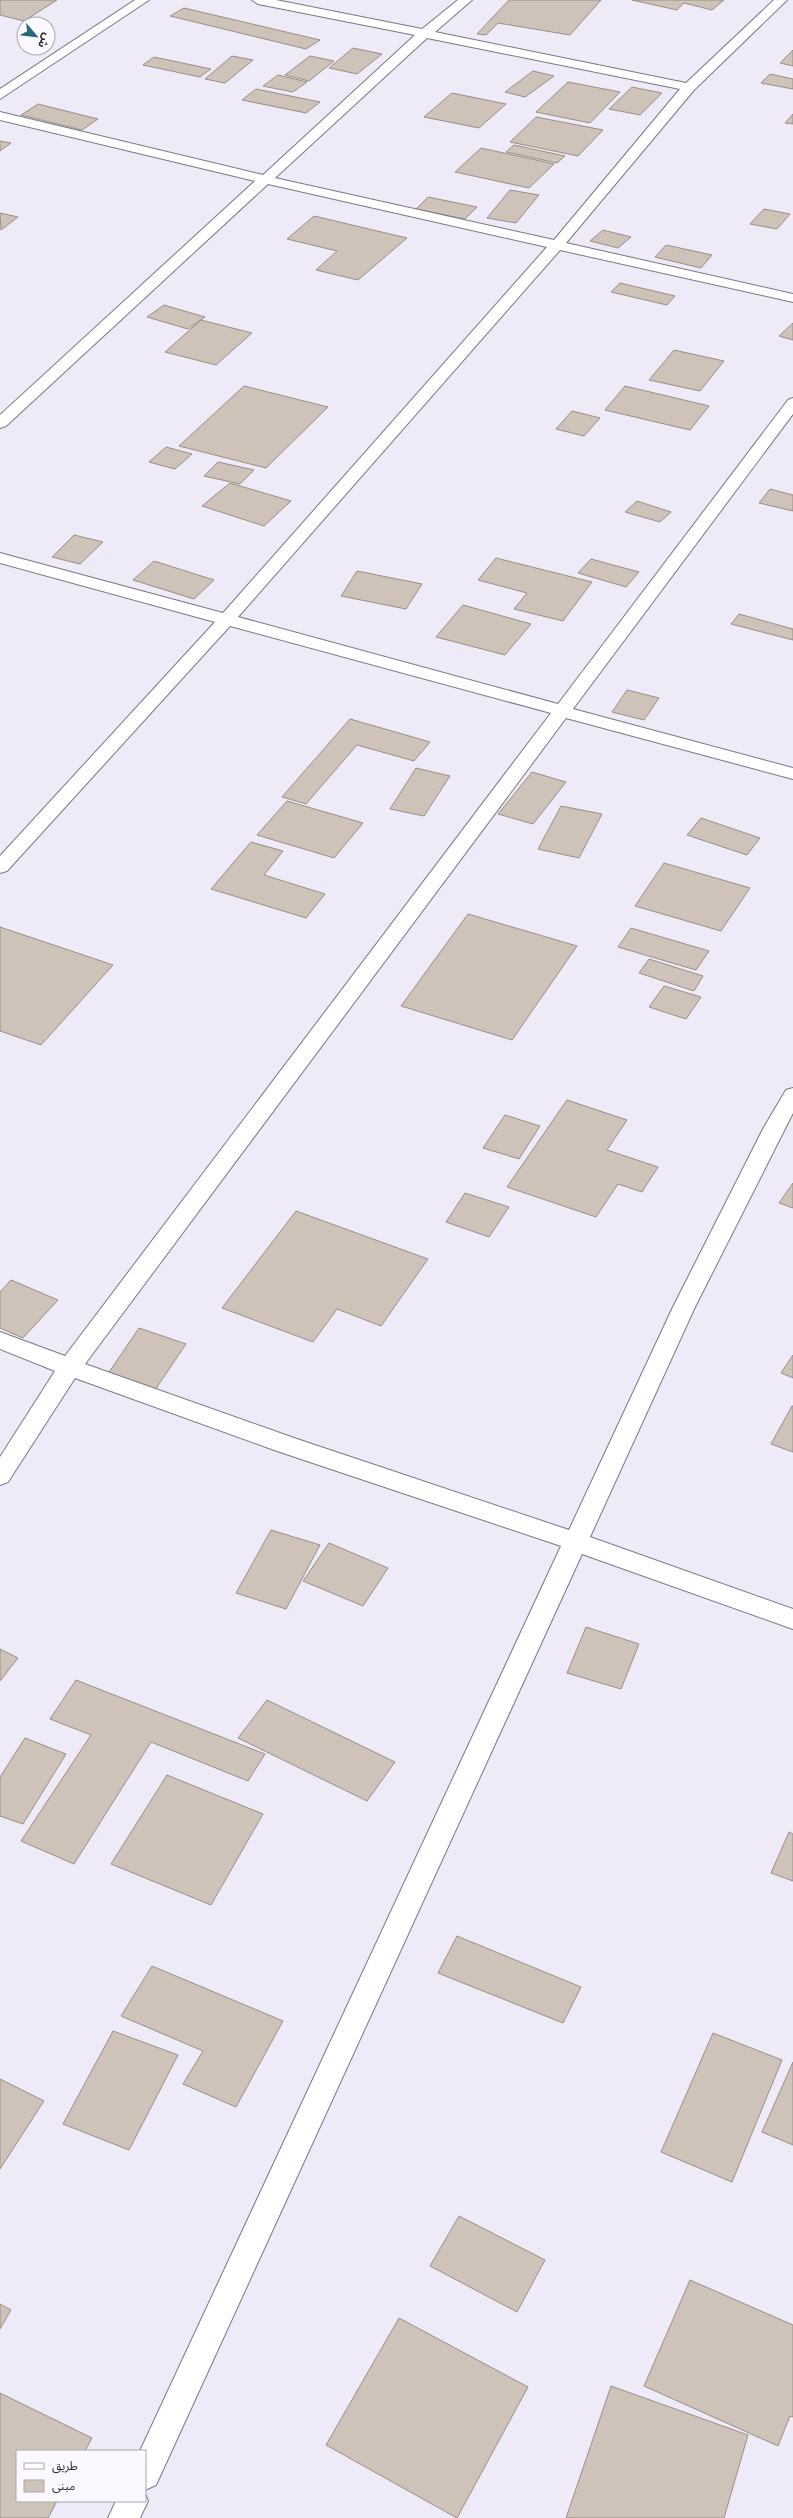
<svg xmlns="http://www.w3.org/2000/svg" width="793" height="2518" font-family="Figtree,'Noto Sans Arabic',sans-serif">
<rect width="100%" height="100%" fill="#efeaf8"/>
<path fill="#cfc3b9" stroke="#9a8e85" d="M 0,0 L 57,0 L 24,21 L 0,15 Z
M 509,0 L 601,0 L 570,35 L 498,23 L 486,35 L 477,34 Z
M 632,0 L 724,0 L 712,10 L 684,3 L 677,10 Z
M 184,8 L 320,40 L 306,49 L 170,16 Z
M 353,48 L 382,54 L 357,74 L 329,68 Z
M 793,50 L 793,66 L 780,63 Z
M 232,56 L 253,60 L 225,83 L 205,79 Z
M 310,56 L 334,61 L 309,81 L 285,75 Z
M 154,57 L 211,69 L 200,77 L 143,65 Z
M 533,71 L 554,76 L 525,97 L 505,92 Z
M 770,74 L 793,79 L 793,89 L 761,83 Z
M 278,75 L 307,82 L 293,92 L 263,86 Z
M 568,82 L 620,92 L 590,123 L 536,112 Z
M 632,87 L 662,93 L 640,115 L 609,109 Z
M 256,89 L 320,102 L 306,113 L 242,100 Z
M 452,93 L 506,104 L 479,128 L 424,117 Z
M 38,104 L 98,119 L 82,130 L 21,115 Z
M 793,114 L 793,124 L 785,123 Z
M 536,117 L 603,130 L 578,156 L 510,142 Z
M 0,141 L 11,143 L 0,151 Z
M 514,145 L 565,156 L 557,163 L 506,152 Z
M 481,148 L 554,164 L 529,188 L 455,172 Z
M 510,190 L 539,195 L 516,223 L 487,218 Z
M 428,197 L 477,207 L 465,219 L 416,209 Z
M 764,209 L 790,214 L 777,229 L 750,224 Z
M 0,213 L 18,217 L 1,230 Z
M 314,216 L 407,238 L 358,280 L 316,270 L 337,251 L 287,239 Z
M 603,230 L 631,237 L 618,248 L 590,241 Z
M 666,245 L 712,255 L 701,268 L 655,257 Z
M 620,283 L 675,296 L 667,305 L 611,292 Z
M 164,305 L 205,317 L 188,329 L 147,317 Z
M 201,320 L 252,333 L 216,365 L 165,352 Z
M 793,323 L 793,340 L 779,336 Z
M 674,350 L 724,361 L 700,391 L 649,380 Z
M 244,386 L 328,407 L 266,468 L 179,446 Z
M 625,386 L 709,406 L 690,430 L 605,410 Z
M 572,411 L 600,418 L 584,436 L 556,429 Z
M 166,447 L 192,454 L 175,469 L 149,462 Z
M 218,462 L 254,470 L 240,484 L 204,476 Z
M 230,483 L 291,501 L 264,526 L 202,506 Z
M 770,489 L 793,495 L 793,511 L 759,503 Z
M 637,501 L 671,512 L 660,522 L 625,512 Z
M 74,535 L 103,542 L 80,564 L 52,557 Z
M 496,558 L 592,582 L 563,621 L 514,609 L 527,593 L 478,580 Z
M 591,559 L 639,572 L 626,587 L 578,573 Z
M 154,561 L 214,580 L 194,599 L 133,580 Z
M 357,571 L 422,584 L 406,609 L 341,596 Z
M 463,605 L 531,624 L 505,655 L 436,637 Z
M 739,614 L 793,629 L 793,640 L 731,624 Z
M 627,690 L 659,698 L 644,720 L 612,712 Z
M 350,719 L 430,742 L 414,761 L 357,745 L 306,804 L 282,797 Z
M 416,768 L 450,776 L 424,816 L 390,809 Z
M 532,772 L 566,782 L 533,824 L 498,814 Z
M 287,801 L 363,823 L 334,858 L 257,835 Z
M 561,806 L 602,814 L 579,858 L 538,849 Z
M 701,818 L 760,838 L 747,855 L 687,835 Z
M 251,842 L 283,851 L 264,875 L 325,894 L 306,918 L 211,889 Z
M 664,863 L 750,888 L 721,931 L 635,906 Z
M 468,914 L 577,946 L 512,1040 L 401,1006 Z
M 0,927 L 113,965 L 41,1045 L 0,1031 Z
M 631,928 L 709,951 L 696,970 L 618,947 Z
M 649,959 L 703,976 L 694,991 L 639,973 Z
M 664,986 L 701,997 L 686,1019 L 649,1007 Z
M 567,1100 L 627,1120 L 607,1150 L 658,1167 L 642,1192 L 618,1184 L 596,1217 L 507,1187 Z
M 505,1115 L 540,1126 L 519,1159 L 483,1148 Z
M 793,1183 L 793,1208 L 779,1203 Z
M 465,1193 L 509,1207 L 489,1237 L 446,1222 Z
M 296,1211 L 428,1259 L 381,1326 L 337,1309 L 313,1342 L 222,1308 Z
M 11,1280 L 58,1300 L 23,1338 L 0,1328 L 0,1292 Z
M 139,1328 L 186,1344 L 151,1396 L 103,1381 Z
M 793,1355 L 793,1378 L 781,1373 Z
M 792,1406 L 793,1406 L 793,1452 L 771,1444 Z
M 271,1530 L 320,1545 L 286,1609 L 236,1593 Z
M 329,1543 L 388,1568 L 363,1606 L 303,1581 Z
M 586,1627 L 639,1644 L 621,1689 L 567,1673 Z
M 0,1649 L 18,1658 L 0,1681 Z
M 76,1680 L 265,1754 L 248,1781 L 151,1742 L 74,1864 L 21,1841 L 91,1735 L 50,1719 Z
M 267,1700 L 395,1762 L 367,1801 L 238,1738 Z
M 25,1738 L 66,1754 L 23,1824 L 0,1816 L 0,1777 Z
M 167,1775 L 263,1814 L 211,1905 L 111,1864 Z
M 789,1832 L 793,1834 L 793,1881 L 771,1873 Z
M 457,1936 L 581,1987 L 563,2023 L 438,1973 Z
M 152,1966 L 283,2021 L 236,2107 L 183,2084 L 203,2051 L 121,2016 Z
M 113,2031 L 178,2055 L 129,2150 L 63,2124 Z
M 713,2033 L 782,2060 L 732,2182 L 661,2152 Z
M 793,2062 L 793,2145 L 762,2132 Z
M 0,2079 L 44,2101 L 0,2169 Z
M 459,2216 L 545,2260 L 517,2312 L 430,2266 Z
M 690,2280 L 793,2325 L 793,2417 L 790,2416 L 778,2446 L 644,2386 Z
M 0,2304 L 11,2310 L 0,2329 Z
M 399,2318 L 528,2387 L 457,2518 L 326,2445 Z
M 611,2386 L 748,2435 L 724,2518 L 566,2518 Z
M 0,2393 L 92,2438 L 85,2451 L 17,2451 L 17,2501 L 57,2501 L 48,2518 L 0,2518 Z"/>
<g fill="none" stroke-linecap="round" stroke-linejoin="round">
<g stroke="#7b7783" stroke-width="2">
<path id="minor" d="M 135,0 L 149,0 L 0,99 L 0,89 Z
M 252,0 L 276,0 L 422,29 L 458,0 L 472,0 L 435,32 L 686,83 L 774,0 L 787,0 L 694,90 L 566,243 L 793,294 L 793,302 L 560,250 L 238,617 L 558,704 L 788,400 L 793,398 L 793,414 L 573,709 L 793,768 L 793,779 L 566,718 L 85,1364 L 294,1438 L 569,1530 L 673,1307 L 764,1127 L 786,1090 L 793,1088 L 793,1113 L 695,1307 L 590,1537 L 793,1609 L 793,1629 L 582,1554 L 156,2485 L 145,2490 L 145,2451 L 140,2451 L 561,1546 L 277,1451 L 75,1378 L 8,1482 L 0,1485 L 0,1457 L 55,1371 L 0,1349 L 0,1332 L 65,1356 L 551,713 L 230,626 L 7,871 L 0,873 L 0,856 L 215,622 L 0,563 L 0,553 L 223,613 L 547,247 L 268,184 L 6,426 L 0,428 L 0,415 L 255,181 L 0,120 L 0,112 L 263,175 L 415,35 L 258,4 ZM 427,38 L 680,89 L 554,240 L 275,178 Z
M 145,2494 L 148,2501 L 140,2518 L 108,2518 L 116,2501 L 145,2501 Z"/>
</g>
<use href="#minor" fill="#fff" fill-rule="evenodd"/>
</g>
<rect x="16" y="2450" width="130" height="52" fill="#fbf9ff" stroke="#a9a7ad"/>
<rect x="24" y="2463" width="20" height="6" fill="#ffffff" stroke="#a9a7ad"/>
<text x="52" y="2470" font-size="12" fill="#2e2c32">طريق</text>
<rect x="24" y="2480" width="20" height="12" fill="#cfc3b9" stroke="#a9a7ad"/>
<text x="52" y="2490" font-size="12" fill="#2e2c32">مبنى</text>
<g transform="translate(36 36) rotate(118)"><circle r="19" fill="#fbf9ff" stroke="#a9a7ad"/>
<path d="M0-3L7 15L0 10L-7 15Z" fill="#25697a"/>
<text y="-6" font-size="11" font-weight="bold" text-anchor="middle" fill="#2e2c32">ش</text>
</g>
</svg>
